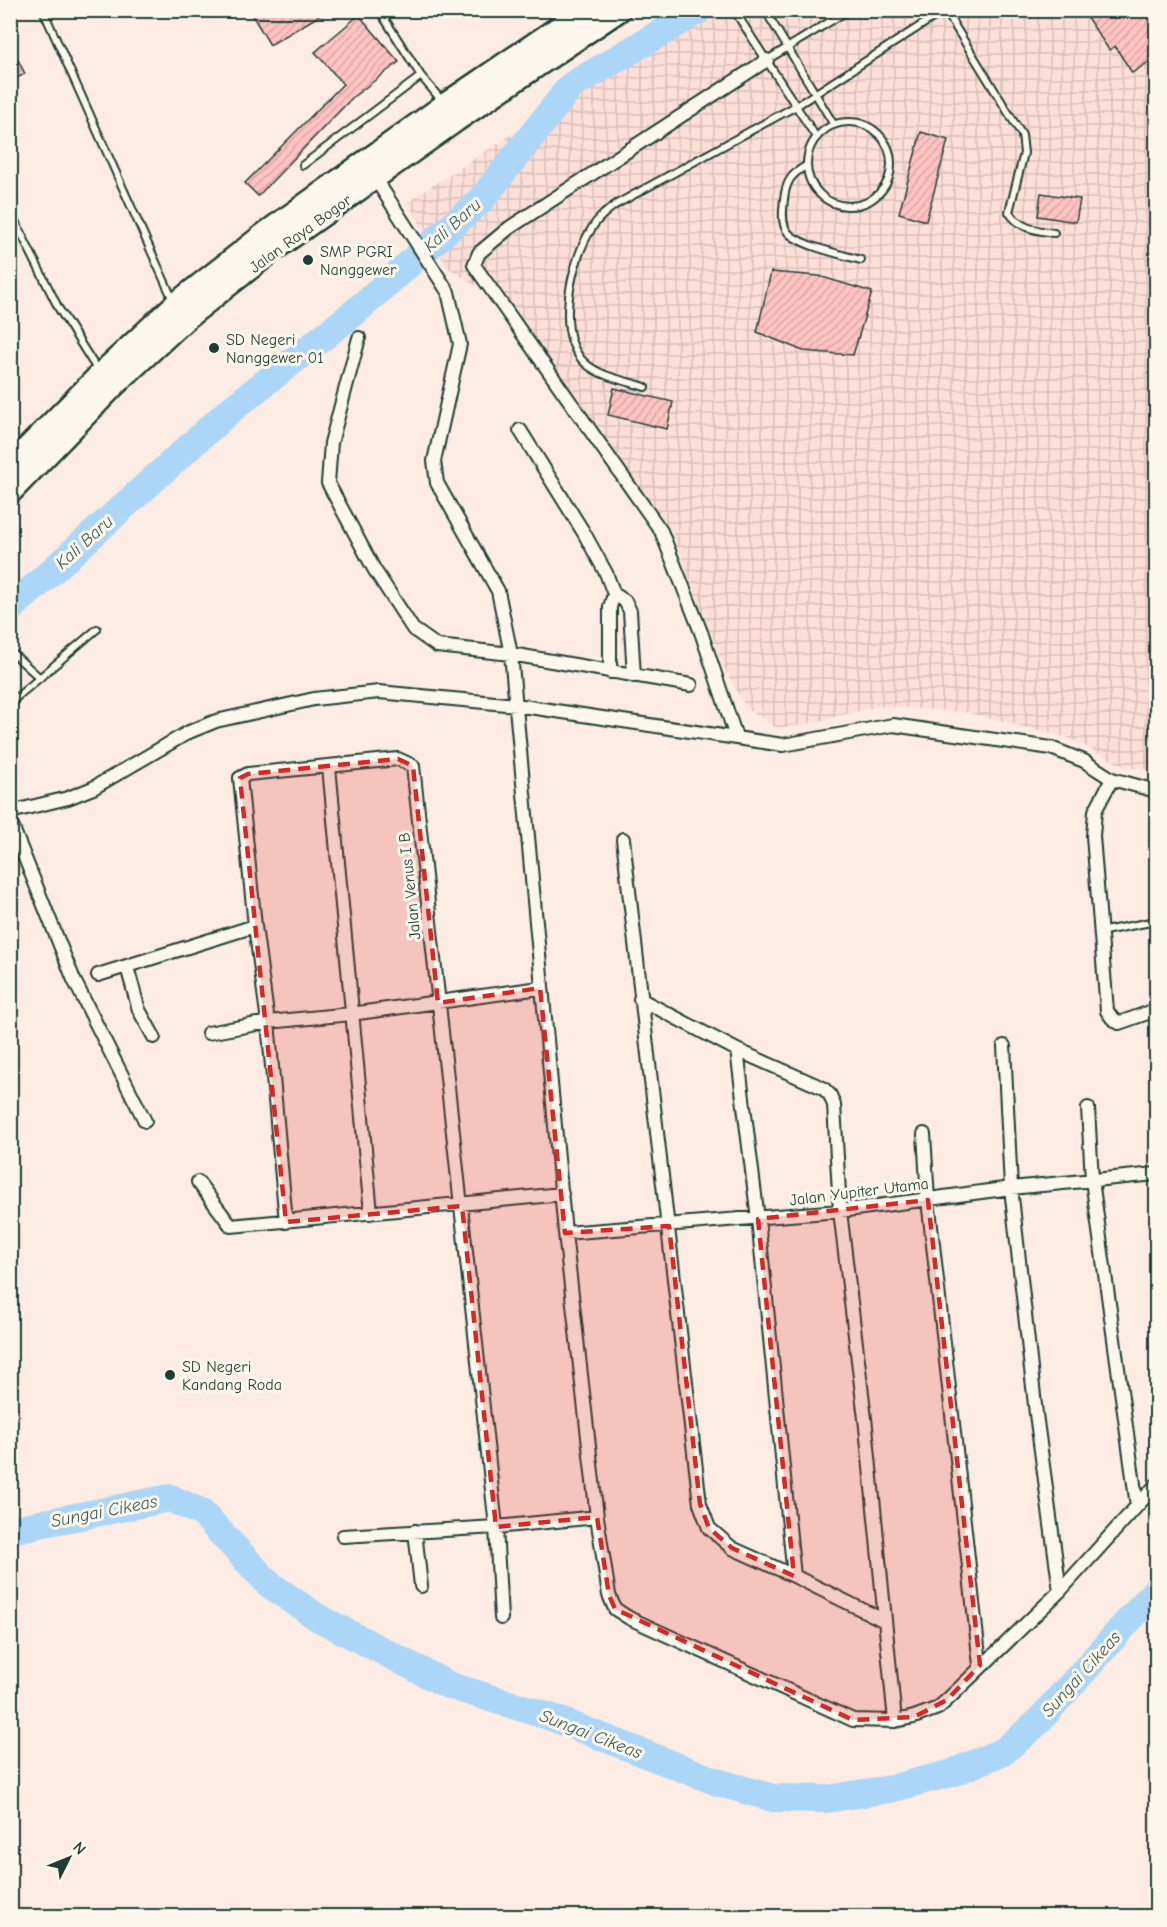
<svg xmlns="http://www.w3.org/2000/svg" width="1167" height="1927" font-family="'Comic Neue',sans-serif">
<defs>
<pattern id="industrial-grid" width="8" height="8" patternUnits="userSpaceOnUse" patternTransform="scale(1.5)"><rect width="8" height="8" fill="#fddfd8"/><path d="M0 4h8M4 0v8" fill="none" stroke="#d8c0ba"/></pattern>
<pattern id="building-hatch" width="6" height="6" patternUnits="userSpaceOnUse" patternTransform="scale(1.5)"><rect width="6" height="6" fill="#fec2c0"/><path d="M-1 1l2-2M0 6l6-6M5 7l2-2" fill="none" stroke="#d9a8a6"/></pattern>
</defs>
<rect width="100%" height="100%" fill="#fcece3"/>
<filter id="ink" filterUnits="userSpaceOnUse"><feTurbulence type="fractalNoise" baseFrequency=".0167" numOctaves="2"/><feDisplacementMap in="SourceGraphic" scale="12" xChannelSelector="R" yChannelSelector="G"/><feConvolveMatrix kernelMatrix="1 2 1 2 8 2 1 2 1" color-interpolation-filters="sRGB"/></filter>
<g filter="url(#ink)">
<path fill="url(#industrial-grid)" d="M 704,11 L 1156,11 L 1156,770 L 1125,767 L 1069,738 L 964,712 L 878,706 L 808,724 L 777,728 L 747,709 L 725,670 L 672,532 L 531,333 L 490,295 L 447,267 L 407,202 Z"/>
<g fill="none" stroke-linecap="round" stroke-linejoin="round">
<path stroke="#acd6f7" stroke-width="28" d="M 10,609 L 228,412 L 355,312 L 481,200 L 571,86 L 699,10
M 10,1530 L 170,1498 L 202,1513 L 270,1585 L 317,1617 L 448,1685 L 548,1716 L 720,1783 L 773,1798 L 826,1799 L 890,1789 L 952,1773 L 1004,1751 L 1037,1723 L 1156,1590"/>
</g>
<path fill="url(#building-hatch)" stroke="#1f3d34" stroke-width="1.5" d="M 249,10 L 329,10 L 270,45 Z
M 1082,10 L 1156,10 L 1156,57 L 1132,73 L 1115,46 L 1109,50 Z
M 359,15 L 399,62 L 353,97 L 258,196 L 245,183 L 343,84 L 315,52 Z
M 10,44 L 25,74 L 10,81 Z
M 921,132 L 948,140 L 926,221 L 899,213 Z
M 1041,193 L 1080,199 L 1076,222 L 1038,216 Z
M 771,272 L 819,276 L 872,292 L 853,355 L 803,351 L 757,332 Z
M 614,388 L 673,402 L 667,429 L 608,415 Z"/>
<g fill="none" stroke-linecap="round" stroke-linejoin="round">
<g stroke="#1f3d34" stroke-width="10">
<path id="lane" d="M 43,10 L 173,300
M 379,10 L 421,76 L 443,102
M 734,10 L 816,137
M 765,10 L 834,125
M 945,10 L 1022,135 L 1024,153 L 1009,212 C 1020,229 1035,230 1054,233
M 767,60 L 849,10
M807 164a42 42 0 1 1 84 0a42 42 0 1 1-84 0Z
M 303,165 L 421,76
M 806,166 C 791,174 786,182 784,199 C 783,209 781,223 787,231 C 796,245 844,255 861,260
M 10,211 L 59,309 L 98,371
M 645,387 C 627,381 600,377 585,363 C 554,334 571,260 592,228 C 598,218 606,212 615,205 L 796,106 L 945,10
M 10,651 L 40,678
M 10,703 L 97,629
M 1099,932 L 1156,921"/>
</g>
<g stroke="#1f3d34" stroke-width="16">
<path id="street" d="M 373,175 L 448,292 L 460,344 L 434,461 L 437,483 L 498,591 L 511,654 L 565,1233 L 597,1517 L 609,1595 L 615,1609 L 629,1618 L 853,1720 L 895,1721 L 914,1717 L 938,1708 L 947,1700 L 1060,1591 L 1156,1485
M 359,338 L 331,443 L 328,483 L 374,569 L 413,629 L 437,646 L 511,654 L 691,685
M 520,430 L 584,533 L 606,573 L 614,594 L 625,601 L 630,611 L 634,676
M 610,672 L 610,607 L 614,594
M 736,737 L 701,632 L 661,531 L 474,265 L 479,253 L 509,228 L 767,60
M 329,767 L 371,1213
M 1112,779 L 1095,811 L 1093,836 L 1107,1011 L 1112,1018 L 1119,1023 L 1156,1010
M 10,812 L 68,798 L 93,788 L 189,732 L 216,721 L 314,699 L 379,692 L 516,705 L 783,745 L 893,725 L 1051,748 L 1084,761 L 1112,779 L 1156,791
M 10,821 L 74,980 L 145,1121
M 623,839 L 700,1504 L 709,1528 L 732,1548 L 794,1576
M 127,967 L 139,1010 L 154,1037
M 98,975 L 255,926
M 640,999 L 737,1050 L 823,1088 L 830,1095 L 834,1105 L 840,1211 L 866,1427 L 895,1721
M 208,1033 L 268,1022 L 351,1014 L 540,988
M 1004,1046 L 1011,1188 L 1036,1414 L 1060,1591
M 737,1050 L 758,1219 L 794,1576 L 883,1620
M 1088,1108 L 1092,1180 L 1137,1506
M 924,1134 L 928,1200 L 980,1665
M 198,1182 L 231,1226 L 562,1194
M 286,1222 L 268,1022 L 255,926 L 240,778 L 248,774 L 398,759 L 413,766 L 496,1527 L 501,1618
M 565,1233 L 840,1211 L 1011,1188 L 1156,1174
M 415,1531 L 421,1586
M 343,1536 L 496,1527 L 597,1517"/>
</g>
<g stroke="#1f3d34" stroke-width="27">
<path id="highway" d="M 10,466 L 100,375 L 176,304 L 265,234 L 445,105 L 585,10
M 10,492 L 112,387 L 186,318 L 274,249 L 456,120 L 619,10"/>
</g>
<use href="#lane" stroke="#fbf7ec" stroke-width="6"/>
<use href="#street" stroke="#fbf7ec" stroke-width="12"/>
<use href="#highway" stroke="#fbf7ec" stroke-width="22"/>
</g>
</g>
<path fill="#d62828" fill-opacity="0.2" stroke="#d62828" stroke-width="4.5" stroke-dasharray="12 8" stroke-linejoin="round" d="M 398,759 L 413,766 L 438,1003 L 540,988 L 565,1233 L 669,1226 L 700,1504 L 709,1528 L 732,1548 L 794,1576 L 758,1219 L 928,1200 L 980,1665 L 947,1700 L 914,1717 L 853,1720 L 615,1609 L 609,1595 L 597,1517 L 496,1527 L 462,1206 L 286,1222 L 240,778 L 248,774 Z"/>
<g fill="#1f3d34" stroke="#fbf7ec" stroke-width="2">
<circle cx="308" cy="260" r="6"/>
<circle cx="214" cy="348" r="6"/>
<circle cx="170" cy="1375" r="6"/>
</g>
<g text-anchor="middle" stroke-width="6" stroke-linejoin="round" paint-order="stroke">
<g font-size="16" fill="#1f3d34" stroke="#fbf7ec">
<text transform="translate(300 233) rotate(-36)" y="6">Jalan Raya Bogor</text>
<text transform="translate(409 886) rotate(-96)" y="6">Jalan Venus I B</text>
<text transform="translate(859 1191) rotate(-7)" y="6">Jalan Yupiter Utama</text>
</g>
<g font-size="16" fill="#1f3d34" stroke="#fbf7ec" text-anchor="start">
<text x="320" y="257">SMP PGRI<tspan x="320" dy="18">Nanggewer</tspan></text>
<text x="226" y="345">SD Negeri<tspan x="226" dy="18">Nanggewer 01</tspan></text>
<text x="182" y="1372">SD Negeri<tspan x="182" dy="18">Kandang Roda</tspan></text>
</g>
<g font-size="18" font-style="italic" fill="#3b5c5b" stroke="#fbf7ec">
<text transform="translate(452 225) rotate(-42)" y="6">Kali Baru</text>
<text transform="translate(84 542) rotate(-42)" y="6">Kali Baru</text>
<text transform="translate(104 1511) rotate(-11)" y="6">Sungai Cikeas</text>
<text transform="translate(1081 1674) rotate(-48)" y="6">Sungai Cikeas</text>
<text transform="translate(591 1734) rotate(21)" y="6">Sungai Cikeas</text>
</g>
</g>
<rect width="1167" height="1927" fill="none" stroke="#fbf7ec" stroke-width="36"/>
<rect x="18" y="18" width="1131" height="1891" fill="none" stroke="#1f3d34" stroke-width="2" filter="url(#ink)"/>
<g transform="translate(69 1858) rotate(47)" stroke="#fbf7ec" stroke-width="4.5" paint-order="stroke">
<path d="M0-4.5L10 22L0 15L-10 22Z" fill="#1f3d34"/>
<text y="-9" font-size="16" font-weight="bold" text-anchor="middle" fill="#1f3d34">N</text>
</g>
</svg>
